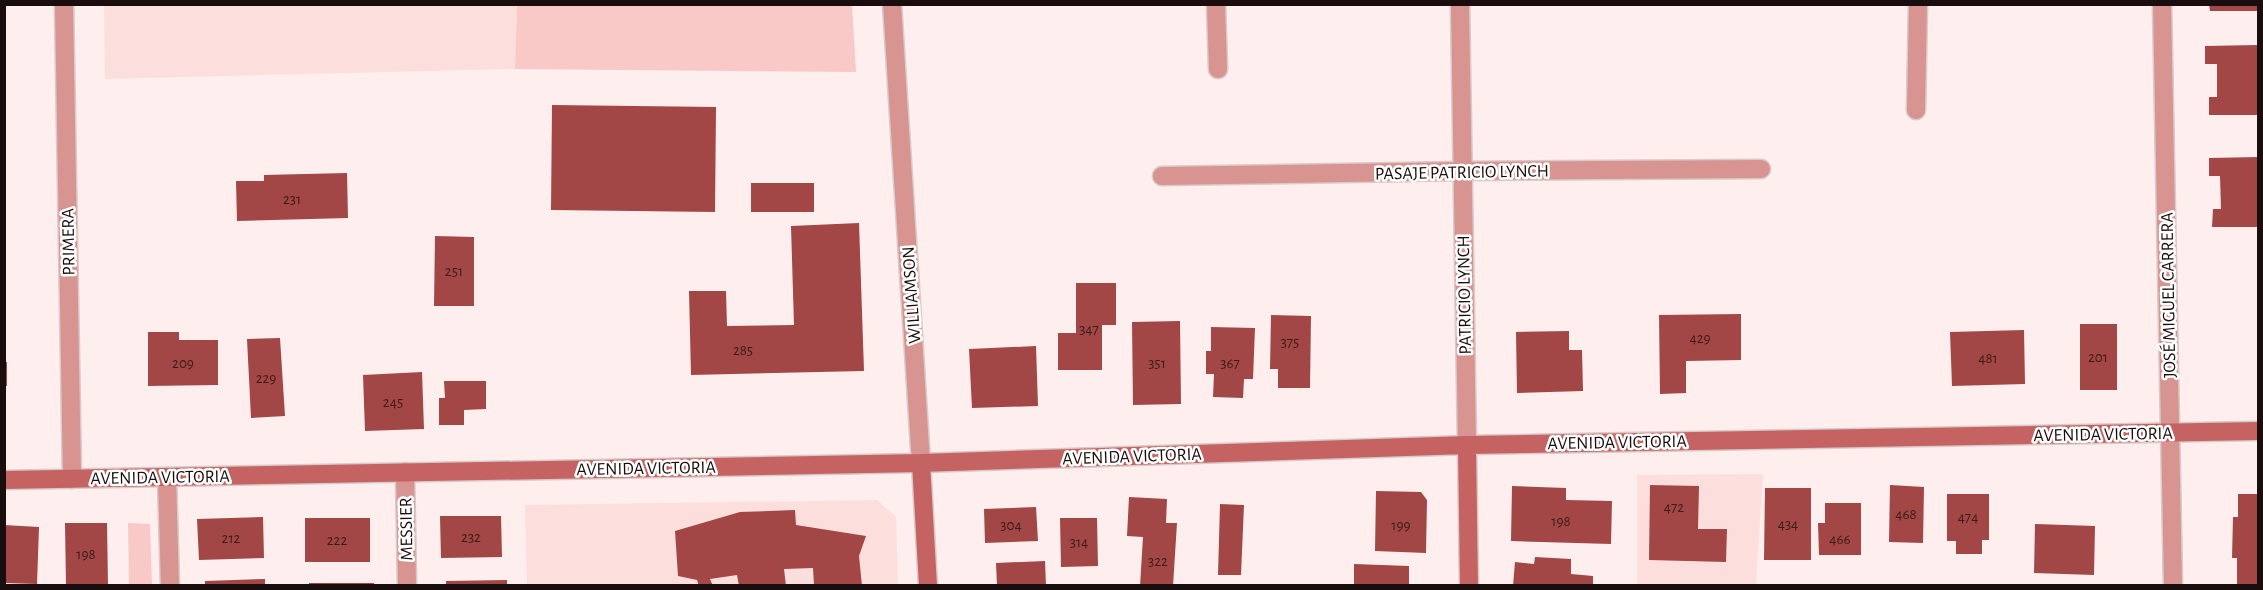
<svg xmlns="http://www.w3.org/2000/svg" width="2263" height="590" font-family="'Alegreya Sans',sans-serif">
<rect width="100%" height="100%" fill="#feeeed"/>
<path fill="#fcdfdd" d="M 104,5 L 517,5 L 515,69 L 105,79 Z
M 1763,474 L 1756,585 L 1637,586 L 1637,475 Z
M 877,500 L 896,517 L 898,585 L 527,585 L 525,505 Z"/>
<path fill="#f8c9c6" d="M 517,5 L 852,5 L 856,72 L 515,69 Z
M 128,523 L 150,524 L 152,585 L 129,585 Z"/>
<path fill="#a24646" d="M 2209,4 L 2258,4 L 2258,11 L 2210,11 Z
M 2258,45 L 2258,115 L 2209,115 L 2209,97 L 2217,97 L 2217,64 L 2205,64 L 2205,46 Z
M 552,105 L 716,107 L 715,212 L 551,210 Z
M 2258,157 L 2258,227 L 2212,227 L 2213,209 L 2221,209 L 2220,176 L 2209,176 L 2209,158 Z
M 347,173 L 348,218 L 237,221 L 236,181 L 264,181 L 264,175 Z
M 751,183 L 814,183 L 814,212 L 751,212 Z
M 859,223 L 864,371 L 691,375 L 689,291 L 726,291 L 727,326 L 794,325 L 791,226 Z
M 435,236 L 474,237 L 474,306 L 434,306 Z
M 1076,283 L 1116,283 L 1116,325 L 1102,325 L 1102,370 L 1058,370 L 1058,333 L 1076,333 Z
M 1741,314 L 1741,360 L 1686,361 L 1686,393 L 1660,394 L 1659,315 Z
M 1271,315 L 1311,316 L 1310,388 L 1278,388 L 1278,369 L 1270,369 Z
M 1180,321 L 1181,404 L 1133,405 L 1132,322 Z
M 2080,324 L 2117,324 L 2117,390 L 2080,390 Z
M 1211,327 L 1255,328 L 1253,379 L 1244,379 L 1243,398 L 1213,397 L 1214,374 L 1206,374 L 1206,351 L 1211,351 Z
M 2024,330 L 2025,384 L 1952,386 L 1950,332 Z
M 1569,331 L 1569,350 L 1582,350 L 1583,391 L 1517,393 L 1516,332 Z
M 148,332 L 179,332 L 179,340 L 218,340 L 218,385 L 148,386 Z
M 280,338 L 285,416 L 251,418 L 247,339 Z
M 1036,346 L 1038,406 L 972,408 L 969,349 Z
M 4,362 L 7,362 L 7,386 L 4,386 Z
M 422,372 L 424,429 L 365,431 L 363,375 Z
M 444,381 L 486,381 L 486,409 L 464,410 L 464,425 L 439,425 L 439,398 L 445,398 Z
M 1650,485 L 1699,486 L 1698,529 L 1727,529 L 1726,562 L 1649,560 Z
M 1890,485 L 1924,487 L 1923,543 L 1889,542 Z
M 1512,486 L 1566,488 L 1566,500 L 1612,501 L 1611,544 L 1511,541 Z
M 1765,488 L 1811,488 L 1811,560 L 1764,560 Z
M 1376,491 L 1421,492 L 1427,500 L 1426,553 L 1375,551 Z
M 1947,494 L 1989,494 L 1989,540 L 1982,540 L 1982,554 L 1956,554 L 1956,541 L 1947,541 Z
M 2238,494 L 2258,494 L 2258,586 L 2237,586 L 2237,558 L 2232,558 L 2233,517 L 2238,517 Z
M 1129,497 L 1167,499 L 1166,523 L 1177,523 L 1173,586 L 1140,586 L 1143,537 L 1127,536 Z
M 1825,503 L 1861,503 L 1861,555 L 1819,555 L 1818,523 L 1825,523 Z
M 1220,504 L 1244,505 L 1241,575 L 1218,575 Z
M 1036,507 L 1038,541 L 985,543 L 984,509 Z
M 795,510 L 796,525 L 866,536 L 859,556 L 862,586 L 814,586 L 813,568 L 784,569 L 786,586 L 739,586 L 737,575 L 710,579 L 713,586 L 699,586 L 697,580 L 678,576 L 675,531 L 740,512 Z
M 440,516 L 501,516 L 502,557 L 441,558 Z
M 263,517 L 264,558 L 199,560 L 197,519 Z
M 305,518 L 370,518 L 370,562 L 305,562 Z
M 1060,518 L 1097,518 L 1098,566 L 1061,567 Z
M 65,523 L 107,523 L 108,586 L 66,586 Z
M 2035,524 L 2095,526 L 2094,575 L 2034,573 Z
M 4,525 L 39,527 L 37,584 L 4,583 Z
M 1535,557 L 1571,559 L 1571,574 L 1593,576 L 1593,586 L 1513,586 L 1515,562 L 1534,564 Z
M 1045,561 L 1046,586 L 997,586 L 996,563 Z
M 1354,564 L 1409,566 L 1409,586 L 1354,586 Z
M 265,579 L 265,586 L 205,586 L 205,581 Z
M 507,580 L 507,586 L 446,586 L 446,581 Z
M 309,583 L 374,583 L 374,586 L 309,586 Z"/>
<g fill="none" stroke-linecap="round" stroke-linejoin="round">
<g stroke="#dacac9" stroke-width="21">
<path id="street" d="M 64,4 L 72,479
M 892,4 L 921,463
M 1216,4 L 1218,69
M 1460,4 L 1467,445
M 2162,4 L 2173,586
M 1916,110 L 1918,4
M 1162,176 L 1461,171 L 1761,169
M 405,472 L 407,586
M 167,477 L 170,586"/>
</g>
<g stroke="#dacac9" stroke-width="21">
<path id="secondary" d="M 1467,445 L 1469,586
M 921,463 L 928,586
M 4,480 L 921,463 L 1467,445 L 2258,431"/>
</g>
<use href="#street" stroke="#d79491" stroke-width="18"/>
<use href="#secondary" stroke="#c46362" stroke-width="18"/>
</g>
<g text-anchor="middle" stroke-width="5" stroke-linejoin="round" paint-order="stroke">
<g font-size="15" fill="#3c1b1b">
<text x="292" y="204">231</text>
<text x="454" y="276">251</text>
<text x="1089" y="334">347</text>
<text x="1700" y="343">429</text>
<text x="1290" y="347">375</text>
<text x="743" y="355">285</text>
<text x="2098" y="362">201</text>
<text x="1988" y="363">481</text>
<text x="183" y="368">209</text>
<text x="1157" y="368">351</text>
<text x="1230" y="368">367</text>
<text x="266" y="383">229</text>
<text x="393" y="407">245</text>
<text x="1674" y="512">472</text>
<text x="1906" y="519">468</text>
<text x="1968" y="522">474</text>
<text x="1561" y="526">198</text>
<text x="1788" y="529">434</text>
<text x="1011" y="530">304</text>
<text x="1401" y="530">199</text>
<text x="471" y="542">232</text>
<text x="231" y="543">212</text>
<text x="1840" y="544">466</text>
<text x="337" y="545">222</text>
<text x="1079" y="547">314</text>
<text x="86" y="559">198</text>
<text x="1158" y="566">322</text>
</g>
<g font-size="18" fill="#1a0d0d" stroke="#fff">
<text transform="translate(1462 172) rotate(-1)" y="6">PASAJE PATRICIO LYNCH</text>
<text transform="translate(68 242) rotate(-91)" y="6">PRIMERA</text>
<text transform="translate(911 295) rotate(-94)" y="6">WILLIAMSON</text>
<text transform="translate(1464 295) rotate(-91)" y="6">PATRICIO LYNCH</text>
<text transform="translate(2168 295) rotate(-91)" y="6">JOSÉ MIGUEL CARRERA</text>
<text transform="translate(2103 434) rotate(-1)" y="6">AVENIDA VICTORIA</text>
<text transform="translate(1617 442) rotate(-1)" y="6">AVENIDA VICTORIA</text>
<text transform="translate(1132 456) rotate(-2)" y="6">AVENIDA VICTORIA</text>
<text transform="translate(646 468) rotate(-1)" y="6">AVENIDA VICTORIA</text>
<text transform="translate(160 477) rotate(-1)" y="6">AVENIDA VICTORIA</text>
<text transform="translate(406 529) rotate(-91)" y="6">MESSIER</text>
</g>
</g>
<rect width="2263" height="590" fill="none" stroke="#1a0d0d" stroke-width="12"/>
</svg>
